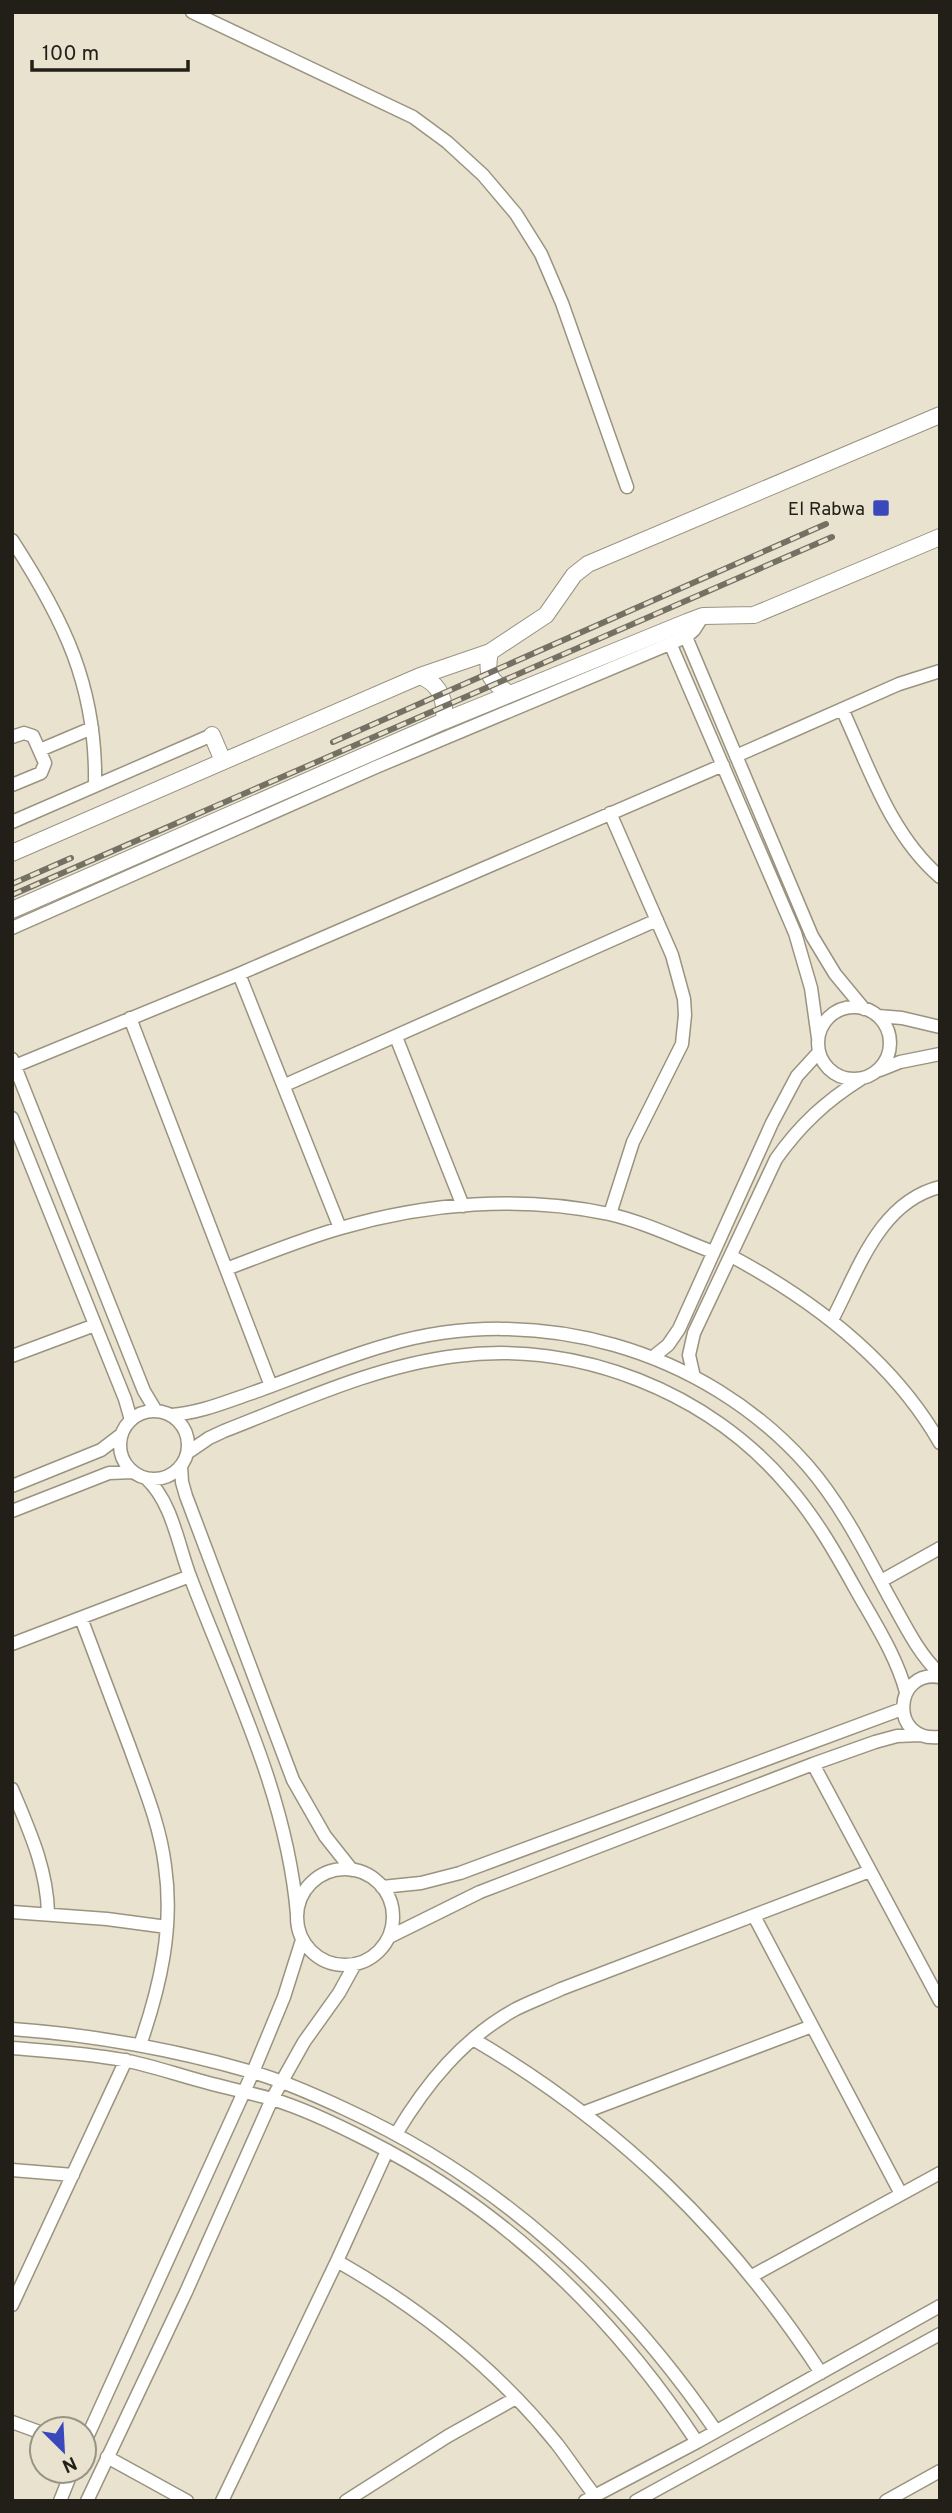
<svg xmlns="http://www.w3.org/2000/svg" width="952" height="2513" font-family="Overpass,sans-serif">
<rect width="100%" height="100%" fill="#e8e2ce"/>
<g fill="none" stroke-linecap="round" stroke-linejoin="round">
<g stroke="#999380" stroke-width="15">
<path id="minor" d="M 192,12 L 413,117 L 447,142 L 483,175 L 516,214 L 541,254 L 562,303 L 627,487
M 12,540 C 64,620 97,687 95,785
M 686,637 L 812,936 L 835,974 L 864,1009
M 670,643 L 795,933 L 811,988 L 818,1038
M 842,709 C 869,767 890,834 940,877
M 12,737 L 24,733 L 33,736 L 45,763 L 41,773 L 12,785
M 40,750 L 92,728
M 736,756 L 899,684 L 940,671
M 12,822 L 212,735
M 12,928 L 376,767 L 686,637 L 694,630 L 703,616
M 239,974 L 340,1228
M818 1043a36 36 0 1 1 72 0a36 36 0 1 1-72 0Z
M 878,1016 L 902,1018 L 940,1027
M 130,1018 L 271,1386
M 396,1037 L 463,1206
M 12,1059 L 144,1391 L 156,1411
M 15,1066 L 239,974 L 723,765
M 880,1070 L 900,1062 L 940,1054
M 285,1085 L 657,920
M 12,1118 L 125,1399 L 131,1420
M 610,1214 L 633,1142 L 682,1044 L 685,1015 L 684,999 L 672,955 L 610,813
M 731,1256 C 813,1300 893,1361 940,1443
M 226,1269 C 264,1255 302,1239 341,1228 C 426,1203 521,1195 609,1214 C 644,1222 679,1239 713,1252
M 832,1320 C 858,1271 879,1202 940,1187
M 12,1356 L 95,1325
M 653,1357 L 668,1345 L 679,1329 L 772,1123 L 797,1076 L 819,1052
M 694,1377 L 689,1355 L 694,1333 L 776,1159 C 800,1125 826,1101 861,1079
M120 1445a34 34 0 1 1 68 0a34 34 0 1 1-68 0Z
M 171,1415 C 200,1413 225,1402 252,1393 C 297,1377 341,1358 387,1345 C 536,1301 704,1349 807,1465 C 841,1504 864,1550 888,1595 C 904,1623 917,1652 940,1674
M 187,1453 L 209,1438 L 224,1431 C 299,1402 375,1366 456,1356 C 578,1340 709,1392 788,1486 C 815,1517 835,1552 855,1588 C 874,1622 896,1655 906,1692
M 181,1466 L 182,1482 L 186,1496 L 293,1780 L 325,1836 L 352,1870
M 146,1478 C 173,1503 178,1546 191,1579 C 233,1689 287,1796 297,1914
M 12,1486 L 101,1450 L 122,1434
M 12,1511 L 109,1473 L 133,1472
M 881,1581 L 940,1548
M 81,1618 C 97,1661 114,1705 130,1748 C 144,1787 160,1825 165,1866 C 174,1928 160,1987 140,2045
M 12,1644 L 190,1576
M 940,1677 C 893,1669 889,1743 940,1737
M 813,1764 L 940,2001
M 12,1789 C 29,1830 47,1868 48,1913
M297 1917a48 48 0 1 1 96 0a48 48 0 1 1-96 0Z
M 382,1887 L 421,1883 L 460,1873 L 902,1709
M 12,1912 L 107,1919 L 167,1927
M 754,1916 L 901,2194
M 389,1937 L 480,1892 L 813,1764 L 875,1742 L 897,1736 L 920,1735
M 12,2029 C 93,2035 173,2049 252,2072 C 284,2081 315,2095 345,2109 C 500,2180 621,2292 716,2431
M 473,2039 C 618,2124 729,2232 821,2373
M 12,2048 C 49,2051 86,2053 123,2060 C 150,2065 178,2075 205,2082 C 227,2088 250,2093 272,2099 C 305,2109 338,2125 369,2141 C 505,2210 613,2315 697,2442
M 585,2112 L 812,2026
M 396,2134 C 426,2084 463,2038 516,2009 C 530,2002 546,1996 561,1989 L 870,1871
M 12,2170 L 73,2175
M 337,2261 C 421,2309 496,2368 557,2444 C 570,2461 582,2479 595,2496
M 752,2276 L 940,2173
M 12,2305 L 126,2060
M 12,2422 L 42,2433
M 84,2444 L 253,2072 L 284,1997 L 302,1940
M 107,2457 L 187,2501
M 60,2501 L 72,2471
M 87,2501 L 186,2292 L 272,2099 L 304,2042 L 339,1993 L 355,1964
M 222,2501 L 337,2261 L 387,2151
M 346,2501 L 448,2436 L 516,2398
M 585,2501 L 697,2442 L 940,2306
M 636,2501 L 940,2334
M 886,2501 L 940,2471"/>
</g>
<g stroke="#999380" stroke-width="18">
<path id="major" d="M 490,652 C 485,676 491,680 509,694
M 420,676 C 440,684 446,699 444,721
M 212,735 L 223,761
M 12,853 L 420,676 L 490,652 L 546,615 L 574,575 L 588,564 L 940,415
M 12,910 L 444,721 L 687,622 L 703,616 L 754,615 L 940,537"/>
</g>
<use href="#minor" stroke="#fff" stroke-width="12"/>
<use href="#major" stroke="#fff" stroke-width="16"/>
<g stroke="#747164" stroke-width="6">
<path id="rail" d="M 333,742 L 826,524
M 12,884 L 71,858
M 12,895 L 832,537"/>
</g>
<use href="#rail" stroke="#e8e2ce" stroke-width="3.5" stroke-dasharray="10" stroke-linecap="butt"/>
</g>
<rect fill="#3b48bc" stroke="#e8e2ce" stroke-width="2.5" x="872" y="499" width="18" height="18" rx="3.5"/>
<g text-anchor="middle" stroke-width="6" stroke-linejoin="round" paint-order="stroke">
<g font-size="19" fill="#211f17" stroke="#e8e2ce" text-anchor="end">
<text x="865" y="515">El Rabwa</text>
</g>
</g>
<rect width="952" height="2513" fill="none" stroke="#211f17" stroke-width="28"/>
<g transform="translate(63 2450) rotate(156)"><circle r="33" fill="#e8e2ce" stroke="#989485" stroke-width="2"/>
<path d="M0-5L12 26L0 18L-12 26Z" fill="#3b48bc"/>
<text y="-10" font-size="19" font-weight="bold" text-anchor="middle" fill="#211f17">N</text>
</g>
<path d="M32 60v10h156v-10" fill="none" stroke="#211f17" stroke-width="3.5"/>
<text x="42" y="60" font-size="21" fill="#211f17" stroke="#e8e2ce" stroke-width="5" paint-order="stroke">100 m</text>
</svg>
